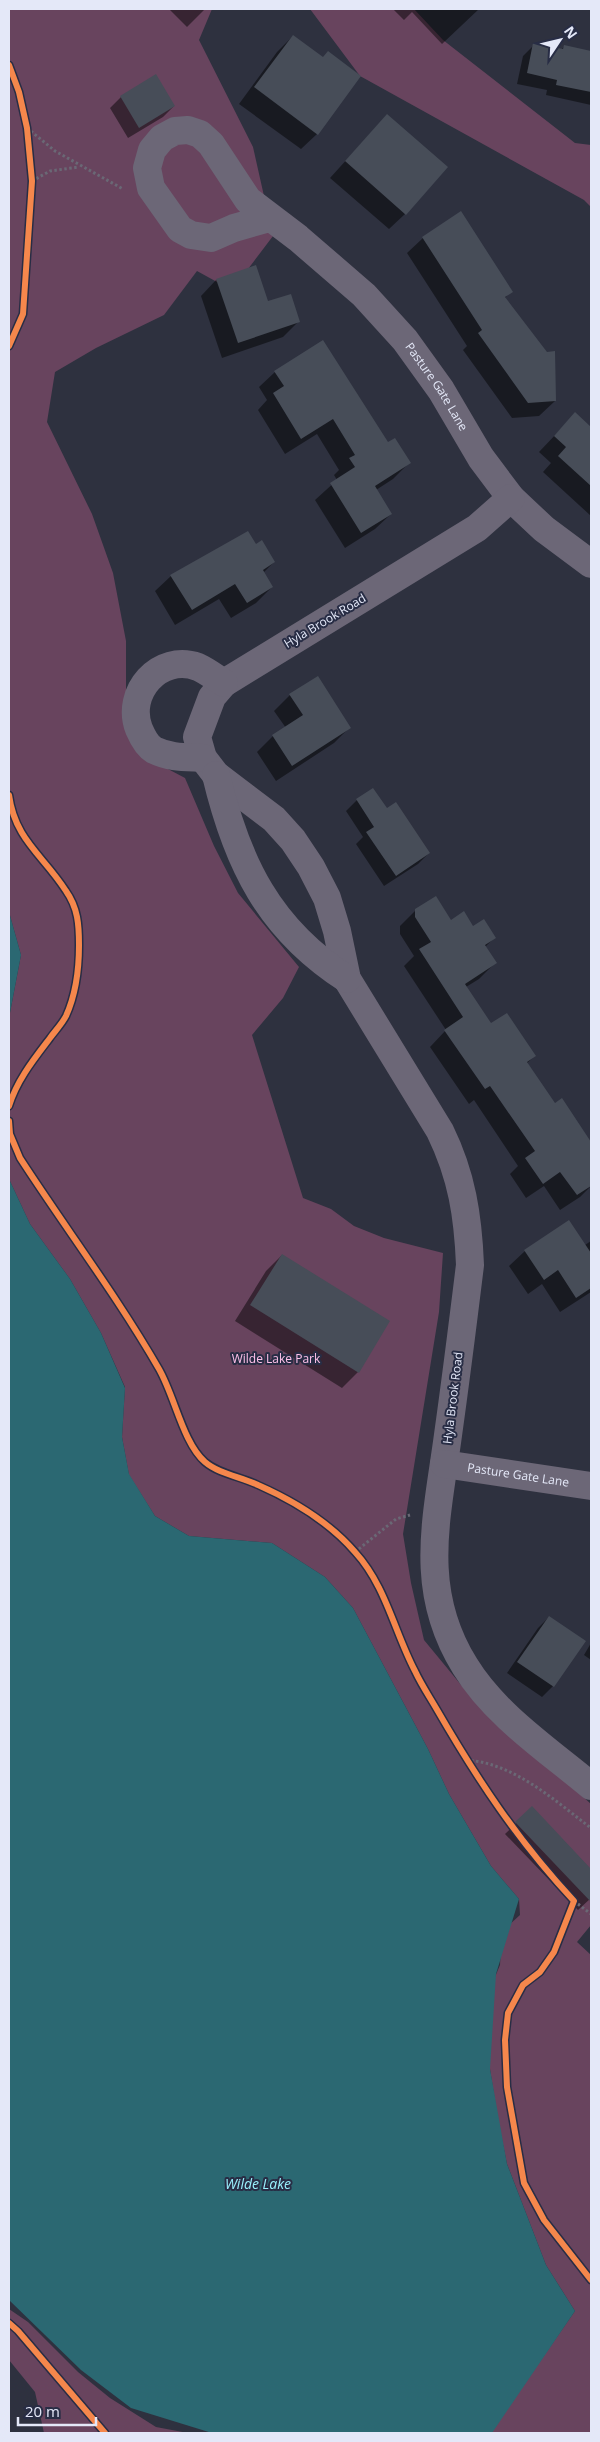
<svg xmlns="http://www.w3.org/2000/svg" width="600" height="2442" font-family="'Open Sans',sans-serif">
<rect width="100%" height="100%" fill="#2e313f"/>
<path fill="#68445e" d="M 9,9 L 212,9 L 199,40 L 253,147 L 273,236 L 245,273 L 217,282 L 197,271 L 164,315 L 96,348 L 55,372 L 47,422 L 92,514 L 113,573 L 126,641 L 126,716 L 151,760 L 185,778 L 214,846 L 238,893 L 299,967 L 283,998 L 252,1035 L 303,1198 L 331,1209 L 354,1226 L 384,1238 L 443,1253 L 439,1312 L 403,1534 L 411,1583 L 424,1640 L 471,1697 L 591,1804 L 591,1925 L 577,1942 L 591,1955 L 591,2433 L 490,2433 L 575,2311 L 546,2265 L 507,2164 L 498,2120 L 490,2069 L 490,1989 L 500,1965 L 501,1946 L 509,1925 L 520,1915 L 519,1899 L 491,1866 L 449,1794 L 428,1749 L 353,1608 L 325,1577 L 272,1543 L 189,1536 L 155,1516 L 129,1475 L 122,1437 L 125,1387 L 101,1333 L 70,1279 L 30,1224 L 9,1179 L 9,1018 L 21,955 L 9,912 Z
M 310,9 L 414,9 L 443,40 L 575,143 L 591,145 L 591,207 L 584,200 L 360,76 Z
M 9,2309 L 28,2322 L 78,2372 L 110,2398 L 156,2427 L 188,2433 L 44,2433 L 35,2392 L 9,2360 Z"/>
<path fill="#2b6872" d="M 9,912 L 21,955 L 9,1018 Z
M 9,1179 L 30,1224 L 70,1279 L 101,1333 L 125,1388 L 122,1437 L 129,1474 L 155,1516 L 189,1536 L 272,1543 L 325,1577 L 353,1608 L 428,1749 L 449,1794 L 491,1866 L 519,1899 L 496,1974 L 490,2069 L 507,2164 L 546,2265 L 575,2311 L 492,2433 L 212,2433 L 131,2408 L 81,2370 L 9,2300 Z"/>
<path fill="#0007" d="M 169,9 L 205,9 L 187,27 Z
M 393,9 L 479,9 L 442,44 L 412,12 L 404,20 Z
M 293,36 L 322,58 L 317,134 L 301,149 L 239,104 L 277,52 Z
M 534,45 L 561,50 L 565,46 L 591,52 L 591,105 L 546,95 L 547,90 L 517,84 L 523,56 Z
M 121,97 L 174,106 L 163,117 L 128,138 L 110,108 Z
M 387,115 L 405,214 L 389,229 L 330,178 Z
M 423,238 L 511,291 L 504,299 L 555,401 L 539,416 L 512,418 L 463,350 L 467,346 L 407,253 Z
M 216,280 L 268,303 L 299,321 L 283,337 L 222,358 L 201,296 Z
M 275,372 L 388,444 L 409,463 L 393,479 L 376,490 L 391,514 L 375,529 L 345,548 L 315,500 L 337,480 L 334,475 L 339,470 L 317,434 L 285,454 L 258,410 L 267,400 L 259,387 Z
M 575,414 L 591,428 L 591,516 L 543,472 L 551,463 L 539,452 Z
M 256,546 L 274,562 L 263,573 L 272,587 L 256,603 L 231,618 L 219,599 L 175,625 L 155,591 L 171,576 Z
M 290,695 L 349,728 L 334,743 L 276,781 L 257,752 L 273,736 L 286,728 L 274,711 Z
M 357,800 L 386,810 L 429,853 L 418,864 L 384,886 L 356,844 L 363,837 L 346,811 Z
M 416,910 L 473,927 L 494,938 L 485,947 L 495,963 L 479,979 L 466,987 L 491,1025 L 535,1056 L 527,1063 L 554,1104 L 561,1100 L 591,1144 L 591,1159 L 585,1165 L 591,1174 L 591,1186 L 580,1197 L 560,1210 L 544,1186 L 526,1198 L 510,1174 L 518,1166 L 474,1100 L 469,1104 L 430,1047 L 446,1030 L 404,966 L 414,956 L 400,934 L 400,926 Z
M 591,1241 L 591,1292 L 560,1312 L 542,1284 L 528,1294 L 509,1266 L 525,1251 L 585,1245 Z
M 282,1255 L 358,1372 L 342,1388 L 235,1321 L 266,1271 Z
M 549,1617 L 553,1686 L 542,1697 L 507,1673 L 538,1628 Z
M 591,1643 L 591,1660 L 584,1655 Z
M 532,1808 L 591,1870 L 591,1898 L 578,1910 L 505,1834 Z"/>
<path fill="#474d58" d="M 293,35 L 323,57 L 328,51 L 361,76 L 318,135 L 254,87 Z
M 533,43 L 563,49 L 564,45 L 591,51 L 591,92 L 556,85 L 557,80 L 527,73 Z
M 156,74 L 175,106 L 139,128 L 120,96 Z
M 387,114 L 448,167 L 406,215 L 345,161 Z
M 461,211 L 513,292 L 505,297 L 547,352 L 555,351 L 556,401 L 528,403 L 478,333 L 482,330 L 422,237 Z
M 256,265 L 268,301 L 291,294 L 300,322 L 238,343 L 216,279 Z
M 323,340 L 388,442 L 395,438 L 411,463 L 375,486 L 392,514 L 361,533 L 330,483 L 355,467 L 349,458 L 355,455 L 333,419 L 301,439 L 273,393 L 284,386 L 274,371 Z
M 575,412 L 591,427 L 591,486 L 558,456 L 566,447 L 554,436 Z
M 248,531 L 256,544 L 262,540 L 275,562 L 263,570 L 273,587 L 247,603 L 235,584 L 192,610 L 170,575 Z
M 318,676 L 351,728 L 292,766 L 272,735 L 303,715 L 289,694 Z
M 373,788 L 387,808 L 396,802 L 430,853 L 396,876 L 366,832 L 374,827 L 356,799 Z
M 436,896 L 451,920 L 464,911 L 473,926 L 484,919 L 496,938 L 485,945 L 497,963 L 465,984 L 491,1023 L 507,1013 L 536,1056 L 527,1062 L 555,1103 L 562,1098 L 591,1142 L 591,1186 L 577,1195 L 560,1172 L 543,1184 L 525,1158 L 535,1151 L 490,1086 L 485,1089 L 444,1030 L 463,1017 L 419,949 L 431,942 L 415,917 L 415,909 Z
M 569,1220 L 591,1253 L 591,1288 L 576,1298 L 558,1270 L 544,1280 L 524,1250 Z
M 282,1254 L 390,1321 L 359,1373 L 250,1305 Z
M 549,1616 L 586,1641 L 554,1687 L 517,1662 Z
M 532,1806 L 591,1869 L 591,1902 L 515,1822 Z"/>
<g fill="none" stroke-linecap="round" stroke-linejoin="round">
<path stroke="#6a6875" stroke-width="3" stroke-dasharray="2.5 2.5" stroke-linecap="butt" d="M 9,65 L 19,92 L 27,128 L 32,181 L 23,314 L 9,346
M 27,128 L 55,151 L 123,189
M 32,181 L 50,171 L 79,167
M 9,795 C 15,840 43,855 66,891 C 78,908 79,925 79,945 C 79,970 76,994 66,1016 C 62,1024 55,1031 50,1038 C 34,1059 17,1080 9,1106
M 9,1121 L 10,1134 L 20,1158 C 66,1229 117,1296 159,1369 C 175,1397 183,1443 205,1462 C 219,1474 242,1477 258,1485 C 292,1500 330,1523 355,1552 C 386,1586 394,1631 415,1671 C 421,1684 429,1696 436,1708 C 477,1779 518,1841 574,1901 L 554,1952 L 540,1972 L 523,1985 L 508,2013 L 505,2040 L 507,2087 L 524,2183 L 544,2220 L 591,2280
M 355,1552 L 396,1519 L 410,1515
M 466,1760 C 514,1763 554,1800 591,1828
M 574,1901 L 591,1914
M 9,2323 L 18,2331 L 105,2433"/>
<g stroke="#6c6777" stroke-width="28">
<path id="s1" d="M 269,218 L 234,228 L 211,238 L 191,235 L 180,229 L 151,188 L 147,168 L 152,150 L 162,138 L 175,131 L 188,130 L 200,134 L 211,144 L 248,200 L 298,238 L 364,295 L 405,340 L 441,390 L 481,458 L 511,498 L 544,529 L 591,564"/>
<path d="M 511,498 L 477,528 L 224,683 L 212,697 L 197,737 L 203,758 L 216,775 L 274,819 L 293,840 L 311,867 L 327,898 L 337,931 L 347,979 L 440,1131 C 462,1176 468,1216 470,1265 C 463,1322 456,1378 448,1435 C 437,1518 417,1589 465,1666 C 495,1715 548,1750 591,1786"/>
<path d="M 203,758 C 187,757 170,758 154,750 C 147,746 142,736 139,729 C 125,693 159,653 198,667 C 207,671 216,678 224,683"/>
<path d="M 216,775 C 237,863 269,929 347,979"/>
<path id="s2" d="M 444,1464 L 591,1486"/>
</g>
<g stroke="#282d45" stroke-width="9">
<path id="cycleway" d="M 9,65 L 19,92 L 27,128 L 32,181 L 23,314 L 9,346
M 9,795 C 15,840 43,855 66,891 C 78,908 79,925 79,945 C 79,970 76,994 66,1016 C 62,1024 55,1031 50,1038 C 34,1059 17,1080 9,1106
M 9,1121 L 10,1134 L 20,1158 C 66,1229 117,1296 159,1369 C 175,1397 183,1443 205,1462 C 219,1474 242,1477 258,1485 C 292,1500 330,1523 355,1552 C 386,1586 394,1631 415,1671 C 421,1684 429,1696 436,1708 C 477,1779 518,1841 574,1901 L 554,1952 L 540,1972 L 523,1985 L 508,2013 L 505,2040 L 507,2087 L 524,2183 L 544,2220 L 591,2280
M 9,2323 L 18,2331 L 105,2433"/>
</g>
<use href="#cycleway" stroke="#f5874c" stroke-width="6"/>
</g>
<g text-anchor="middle" stroke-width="4" stroke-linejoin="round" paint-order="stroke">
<g font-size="12" fill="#e4e8f8" stroke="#282d45">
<text dy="4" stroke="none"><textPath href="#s1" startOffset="589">Pasture Gate Lane</textPath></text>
<text transform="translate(325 621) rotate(-31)" y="4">Hyla Brook Road</text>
<text transform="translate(453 1398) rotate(-83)" y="4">Hyla Brook Road</text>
<text dy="4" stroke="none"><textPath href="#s2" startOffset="75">Pasture Gate Lane</textPath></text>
</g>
<g font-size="12" fill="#fdc0e9" stroke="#282d45">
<text x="276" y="1363">Wilde Lake Park</text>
</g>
<g font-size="14" font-style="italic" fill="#99f1fd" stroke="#282d45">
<text x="258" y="2189">Wilde Lake</text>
</g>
</g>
<rect width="600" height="2442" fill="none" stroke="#e4e8f8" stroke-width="20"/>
<g transform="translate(560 40) rotate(55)" stroke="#282d45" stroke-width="4" paint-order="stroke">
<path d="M0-4L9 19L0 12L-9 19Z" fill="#e4e8f8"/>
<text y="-8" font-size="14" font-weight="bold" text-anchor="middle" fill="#e4e8f8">N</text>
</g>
<path d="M18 2417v8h78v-8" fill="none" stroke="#e4e8f8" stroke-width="2.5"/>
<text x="25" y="2417" font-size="15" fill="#e4e8f8" stroke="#282d45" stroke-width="4" paint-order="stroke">20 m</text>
</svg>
